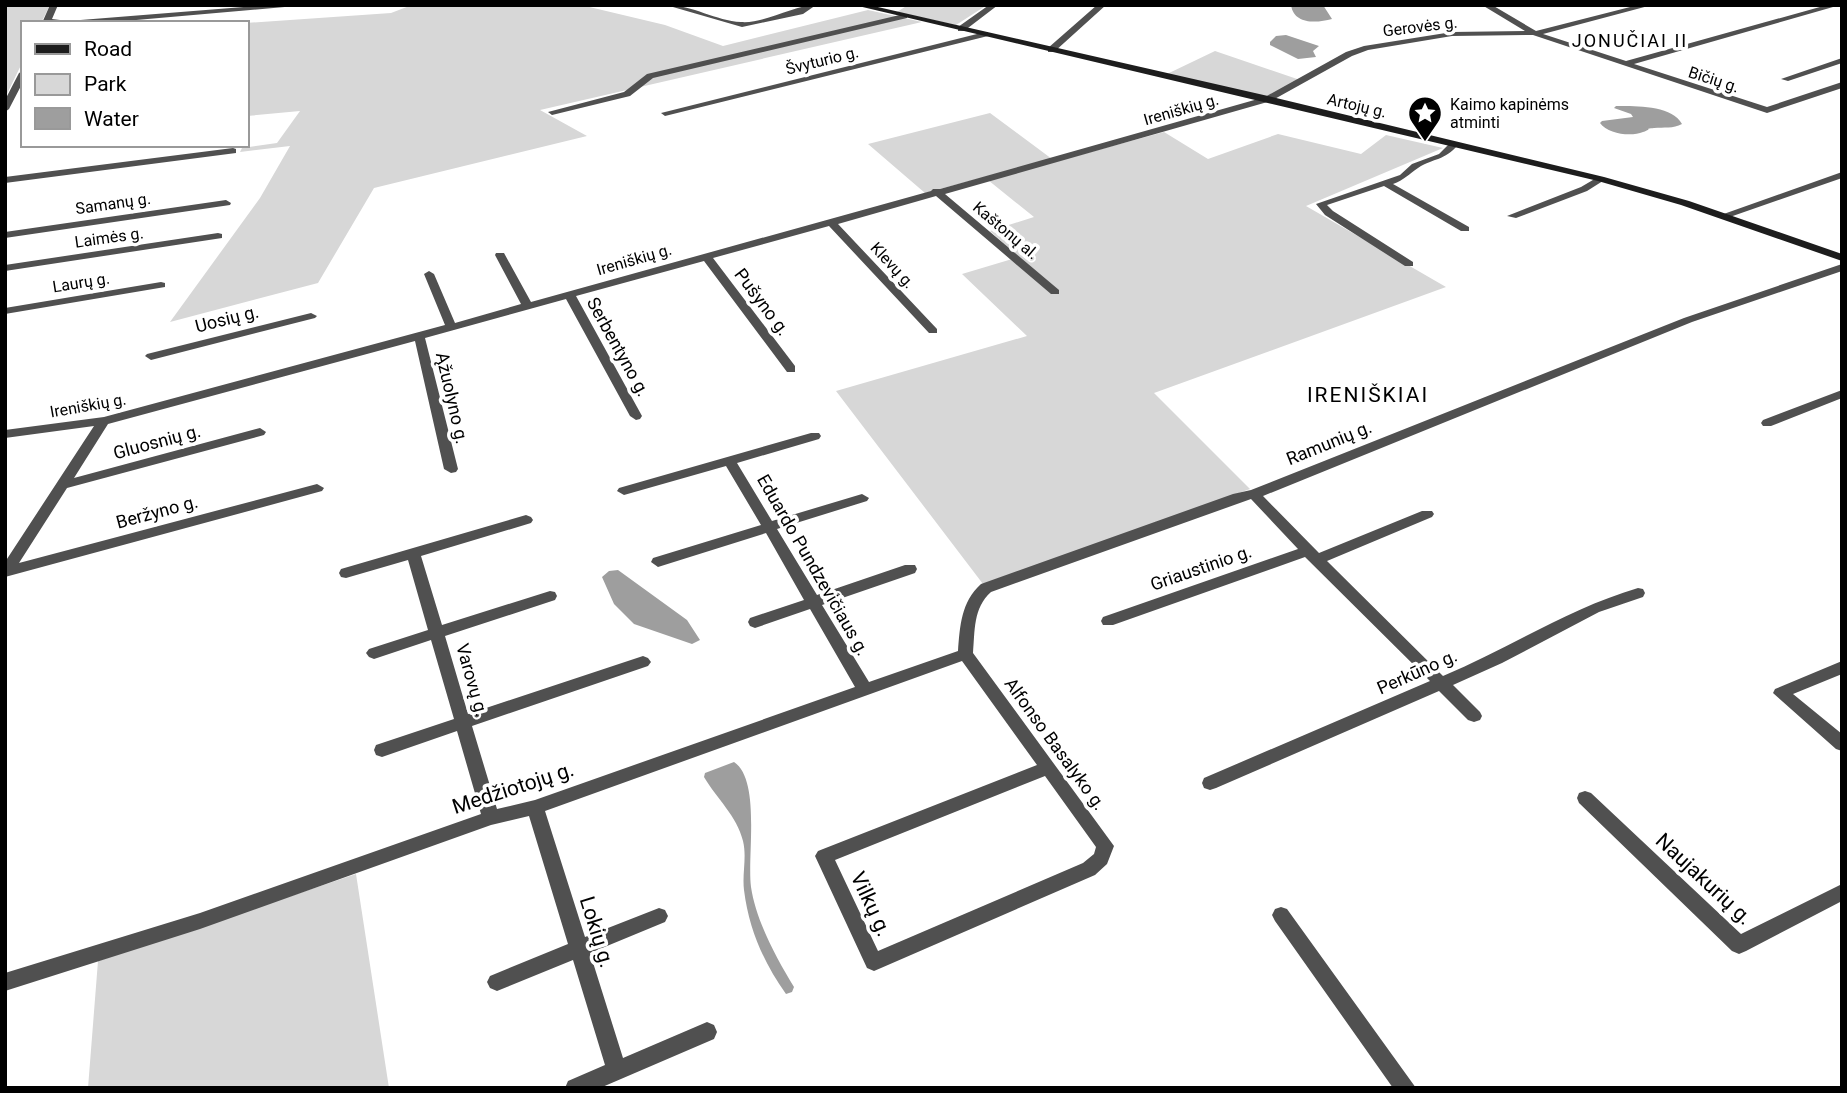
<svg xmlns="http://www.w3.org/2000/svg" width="1847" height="1093" font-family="Roboto,sans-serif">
<rect width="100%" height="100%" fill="#fff"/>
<path fill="#d7d7d7" d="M 5,5 L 50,5 L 41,23 L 23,23 L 23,61 L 5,98 Z
M 412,5 L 581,5 L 665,25 L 723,46 L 868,10 L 922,22 L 540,110 L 587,136 L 374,188 L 318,283 L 170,322 L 260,198 L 290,146 L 240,152 L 242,148 L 277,143 L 300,111 L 247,116 L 245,23 L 391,13 Z
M 908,5 L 987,5 L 956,25 L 897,12 Z
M 1215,51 L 1300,80 L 1267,97 L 1167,74 Z
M 990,113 L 1052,159 L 925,193 L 868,144 Z
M 1164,132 L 1208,159 L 1278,134 L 1361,154 L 1386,135 L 1443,148 L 1306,206 L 1446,287 L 1154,393 L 1250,489 L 983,584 L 836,391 L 1027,336 L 962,274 L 1019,257 L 990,231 L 1034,217 L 988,180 Z
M 356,874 L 389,1088 L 88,1088 L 98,961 Z"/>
<path fill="#9e9e9e" d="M 1291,5 L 1323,5 L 1332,19 C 1317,23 1294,25 1291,5 Z
M 1286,35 L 1319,46 L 1313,51 L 1316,57 L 1298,59 L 1270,45 L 1270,42 L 1276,36 Z
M 1616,106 C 1635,106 1672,105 1682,124 C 1673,129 1664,127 1654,128 C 1643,129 1654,128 1643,132 C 1631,137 1608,134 1600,123 L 1602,121 L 1633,117 L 1631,114 L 1614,108 Z
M 618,570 L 687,620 L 700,640 L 692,644 L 634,624 L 614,604 L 602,577 L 609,571 Z
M 734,762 C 761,780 747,856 751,887 C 756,921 777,959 794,987 L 792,992 L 786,994 C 764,963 749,930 744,890 C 742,874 747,857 743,841 C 737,816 717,799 704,777 L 705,773 Z"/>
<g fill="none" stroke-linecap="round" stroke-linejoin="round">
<path fill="#505050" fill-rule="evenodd" d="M 50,5 L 58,5 L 52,19 L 68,21 L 270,5 L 307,5 L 102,23 L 42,23 Z
M 666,5 C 693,5 716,21 741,22 C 764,24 794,5 816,5 L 803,14 L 742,27 Z
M 989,5 L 998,5 L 964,31 L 958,31 L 958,27 Z
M 1097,5 L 1106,5 L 1054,52 L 1048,52 L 1048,48 Z
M 1482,5 L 1492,5 L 1536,31 L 1638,5 L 1652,5 L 1543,34 L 1626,61 L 1827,5 L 1840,5 L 1634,64 L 1767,107 L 1842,82 L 1842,88 L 1767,113 L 1533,35 L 1452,36 L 1368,50 L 1352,56 L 1271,101 L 945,194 L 1059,290 L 1059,294 L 1051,294 L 936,196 L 838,224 L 937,329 L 937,333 L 929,333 L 829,226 L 713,258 L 795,366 L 795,372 L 787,372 L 704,261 L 576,296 L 642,416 L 640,419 L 636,420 L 630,416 L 566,299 L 425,338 L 458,469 L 456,472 L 451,473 L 444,469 L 415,341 L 108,424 L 74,478 L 260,428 L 266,432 L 264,435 L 67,488 L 19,563 L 317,484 L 324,488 L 322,491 L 5,577 L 5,562 L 94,426 L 5,438 L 5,430 L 104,417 L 445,325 L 424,274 L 429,271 L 434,274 L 455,323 L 521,304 L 495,255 L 496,253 L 504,253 L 531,302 L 931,191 L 933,189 L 940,189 L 1265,97 L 1346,52 L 1364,46 L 1452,32 L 1525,31 Z
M 904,14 L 907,14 L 907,18 L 653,78 L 630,96 L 552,115 L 548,112 L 624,92 L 647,74 Z
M 985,32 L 988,32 L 988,36 L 665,116 L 661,113 Z
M 1842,58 L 1842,63 L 1788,81 L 1781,79 Z
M 23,71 L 23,82 L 9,109 L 5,112 L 5,100 L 19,73 Z
M 1451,142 L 1459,144 C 1443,162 1435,157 1418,168 C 1409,174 1404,180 1393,184 L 1469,227 L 1469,231 L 1461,231 L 1384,186 L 1327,205 L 1333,211 L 1413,262 L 1413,266 L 1405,266 L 1325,215 L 1316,204 L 1400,175 L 1412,164 L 1439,154 Z
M 233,148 L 236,149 L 236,153 L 5,183 L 5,177 Z
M 1842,172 L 1842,178 L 1727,218 L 1718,216 Z
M 1598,177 L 1606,179 L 1587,191 L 1516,218 L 1507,216 L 1581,187 Z
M 226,200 L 231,203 L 230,205 L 5,238 L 5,232 Z
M 218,233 L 222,234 L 222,238 L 5,271 L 5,265 Z
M 1842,264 L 1842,271 L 1692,322 L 1263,496 L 1319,553 L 1422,511 L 1432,511 L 1434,514 L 1432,517 L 1327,561 L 1443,676 C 1509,648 1570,608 1638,588 L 1643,589 L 1645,593 L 1643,597 L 1599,612 L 1502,663 L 1453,685 L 1480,712 L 1482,716 L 1480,720 L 1474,722 L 1468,720 L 1439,691 L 1216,788 L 1210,790 L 1204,788 L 1202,783 L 1204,778 L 1430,681 L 1305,557 L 1113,625 L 1103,625 L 1101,621 L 1103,617 L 1298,549 L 1251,499 L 991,592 C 973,608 975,631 973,653 L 1114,846 L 1107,864 L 1095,875 L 881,968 L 874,971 L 867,968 L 815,856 L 818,851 L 1037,765 L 962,661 L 545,811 L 585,937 L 659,908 L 665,910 L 668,916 L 665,922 L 590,953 L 623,1058 L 707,1022 L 714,1025 L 717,1032 L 714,1039 L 600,1088 L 565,1088 L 568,1081 L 605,1065 L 573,960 L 497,991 L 490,988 L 487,982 L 490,976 L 568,944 L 529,816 L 491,825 L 200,929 L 5,991 L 5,973 L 200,913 L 481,814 L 457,731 L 382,757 L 376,755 L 374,750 L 376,745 L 454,719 L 431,640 L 374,659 L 369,657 L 366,653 L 369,649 L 428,630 L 408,560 L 346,578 L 341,577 L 339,573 L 341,569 L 526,515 L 531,517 L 533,520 L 531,523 L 421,556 L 442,625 L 550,591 L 555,592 L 557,596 L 555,600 L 445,636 L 468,714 L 643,656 L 648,658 L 651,662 L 648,666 L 472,726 L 497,809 L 535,800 L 855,687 L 810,609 L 755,628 L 750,626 L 748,622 L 750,618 L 804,600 L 766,533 L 658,567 L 651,562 L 653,558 L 761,525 L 726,466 L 624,495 L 617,491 L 619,488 L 811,433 L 819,433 L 821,436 L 819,439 L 737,463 L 772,521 L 862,494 L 869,498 L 867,501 L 777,529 L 817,595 L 905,565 L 915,565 L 917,569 L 915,573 L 822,605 L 869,682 L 958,651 C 960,626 961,602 981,584 L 1233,494 L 1251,490 L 1684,318 ZM 1045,776 L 1096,847 L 1094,854 L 1083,863 L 878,951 L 835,860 Z
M 161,282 L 165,283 L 165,287 L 5,314 L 5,308 Z
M 311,313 L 317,316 L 315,318 L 151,360 L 145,356 L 147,354 Z
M 1842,390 L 1842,398 L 1771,426 L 1763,426 L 1761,423 L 1763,420 Z
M 1842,661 L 1842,674 L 1793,694 L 1842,734 L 1842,751 L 1836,749 L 1773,693 L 1775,689 Z
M 1585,791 L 1591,793 L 1741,934 L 1842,884 L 1842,901 L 1746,951 L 1739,954 L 1732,951 L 1579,803 L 1577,798 L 1579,793 Z
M 1281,907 L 1287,909 L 1416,1088 L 1393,1088 L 1275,921 L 1272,915 L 1275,909 Z"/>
<path fill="#1d1d1d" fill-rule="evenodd" d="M 854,5 L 869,5 L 1268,96 L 1604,177 L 1689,201 L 1842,254 L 1842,261 L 1681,205 L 1598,181 Z"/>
</g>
<defs>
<g id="sight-pin" transform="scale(1.75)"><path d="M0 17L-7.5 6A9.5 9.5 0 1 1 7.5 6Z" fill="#000" stroke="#fff"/><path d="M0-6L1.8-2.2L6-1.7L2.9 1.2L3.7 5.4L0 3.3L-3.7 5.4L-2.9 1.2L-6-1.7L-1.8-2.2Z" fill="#fff"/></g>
</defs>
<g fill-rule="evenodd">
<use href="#sight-pin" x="1425" y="113"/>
</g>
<g text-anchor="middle" stroke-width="7" stroke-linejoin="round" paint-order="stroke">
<g font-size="16" fill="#000" stroke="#fff">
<text transform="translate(1420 26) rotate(-7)" y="6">Gerovės g.</text>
<text transform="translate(822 60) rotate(-14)" y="6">Švyturio g.</text>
<text transform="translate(1714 79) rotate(18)" y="6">Bičių g.</text>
<text transform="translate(1357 105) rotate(13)" y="6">Artojų g.</text>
<text transform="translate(1181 109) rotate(-16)" y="6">Ireniškių g.</text>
<text transform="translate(113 203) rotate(-8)" y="6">Samanų g.</text>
<text transform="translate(1006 230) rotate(40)" y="6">Kaštonų al.</text>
<text transform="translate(109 237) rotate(-8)" y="6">Laimės g.</text>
<text transform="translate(634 259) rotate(-16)" y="6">Ireniškių g.</text>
<text transform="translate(893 265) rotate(47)" y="6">Klevų g.</text>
<text transform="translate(81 282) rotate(-9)" y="6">Laurų g.</text>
<text transform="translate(88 405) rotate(-10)" y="6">Ireniškių g.</text>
</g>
<g font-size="16" fill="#000" stroke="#fff" text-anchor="start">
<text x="1450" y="110">Kaimo kapinėms<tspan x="1450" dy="18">atminti</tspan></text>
</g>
<g font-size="18" letter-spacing="2" fill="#000" stroke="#fff">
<text x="1630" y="47">JONUČIAI II</text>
</g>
<g font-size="18" fill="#000" stroke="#fff">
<text transform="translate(762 302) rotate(53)" y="6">Pušyno g.</text>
<text transform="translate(227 319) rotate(-14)" y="6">Uosių g.</text>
<text transform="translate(618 347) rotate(61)" y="6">Serbentyno g.</text>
<text transform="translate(452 398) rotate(77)" y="6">Ąžuolyno g.</text>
<text transform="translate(157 442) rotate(-15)" y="6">Gluosnių g.</text>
<text transform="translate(1329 443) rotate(-22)" y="6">Ramunių g.</text>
<text transform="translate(157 512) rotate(-15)" y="6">Beržyno g.</text>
<text transform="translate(813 565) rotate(60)" y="6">Eduardo Pundzevičiaus g.</text>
<text transform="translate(1201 568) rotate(-19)" y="6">Griaustinio g.</text>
<text transform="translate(1417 672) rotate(-24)" y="6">Perkūno g.</text>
<text transform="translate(472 680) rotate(74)" y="6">Varovų g.</text>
<text transform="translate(1055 744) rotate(54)" y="6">Alfonso Basalyko g.</text>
</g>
<g font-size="21" letter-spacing="2" fill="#000" stroke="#fff">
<text x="1368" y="402">IRENIŠKIAI</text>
</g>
<g font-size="21" fill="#000" stroke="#fff">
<text transform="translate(513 788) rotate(-18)" y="7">Medžiotojų g.</text>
<text transform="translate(1704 879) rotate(43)" y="7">Naujakurių g.</text>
<text transform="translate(871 904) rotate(65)" y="7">Vilkų g.</text>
<text transform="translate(597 932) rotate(73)" y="7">Lokių g.</text>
</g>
</g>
<rect width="1847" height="1093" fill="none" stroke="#000000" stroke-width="14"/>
<rect x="21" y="21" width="228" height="126" fill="#ffffff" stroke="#999999" stroke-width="2"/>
<rect x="35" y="44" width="35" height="10" fill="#1d1d1d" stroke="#999999" stroke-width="2"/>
<text x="84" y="56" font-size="21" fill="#000000">Road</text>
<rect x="35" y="74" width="35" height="21" fill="#d7d7d7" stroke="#999999" stroke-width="2"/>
<text x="84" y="91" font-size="21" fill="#000000">Park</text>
<rect x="35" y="108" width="35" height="21" fill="#9e9e9e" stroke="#999999" stroke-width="2"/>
<text x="84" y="126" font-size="21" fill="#000000">Water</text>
</svg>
